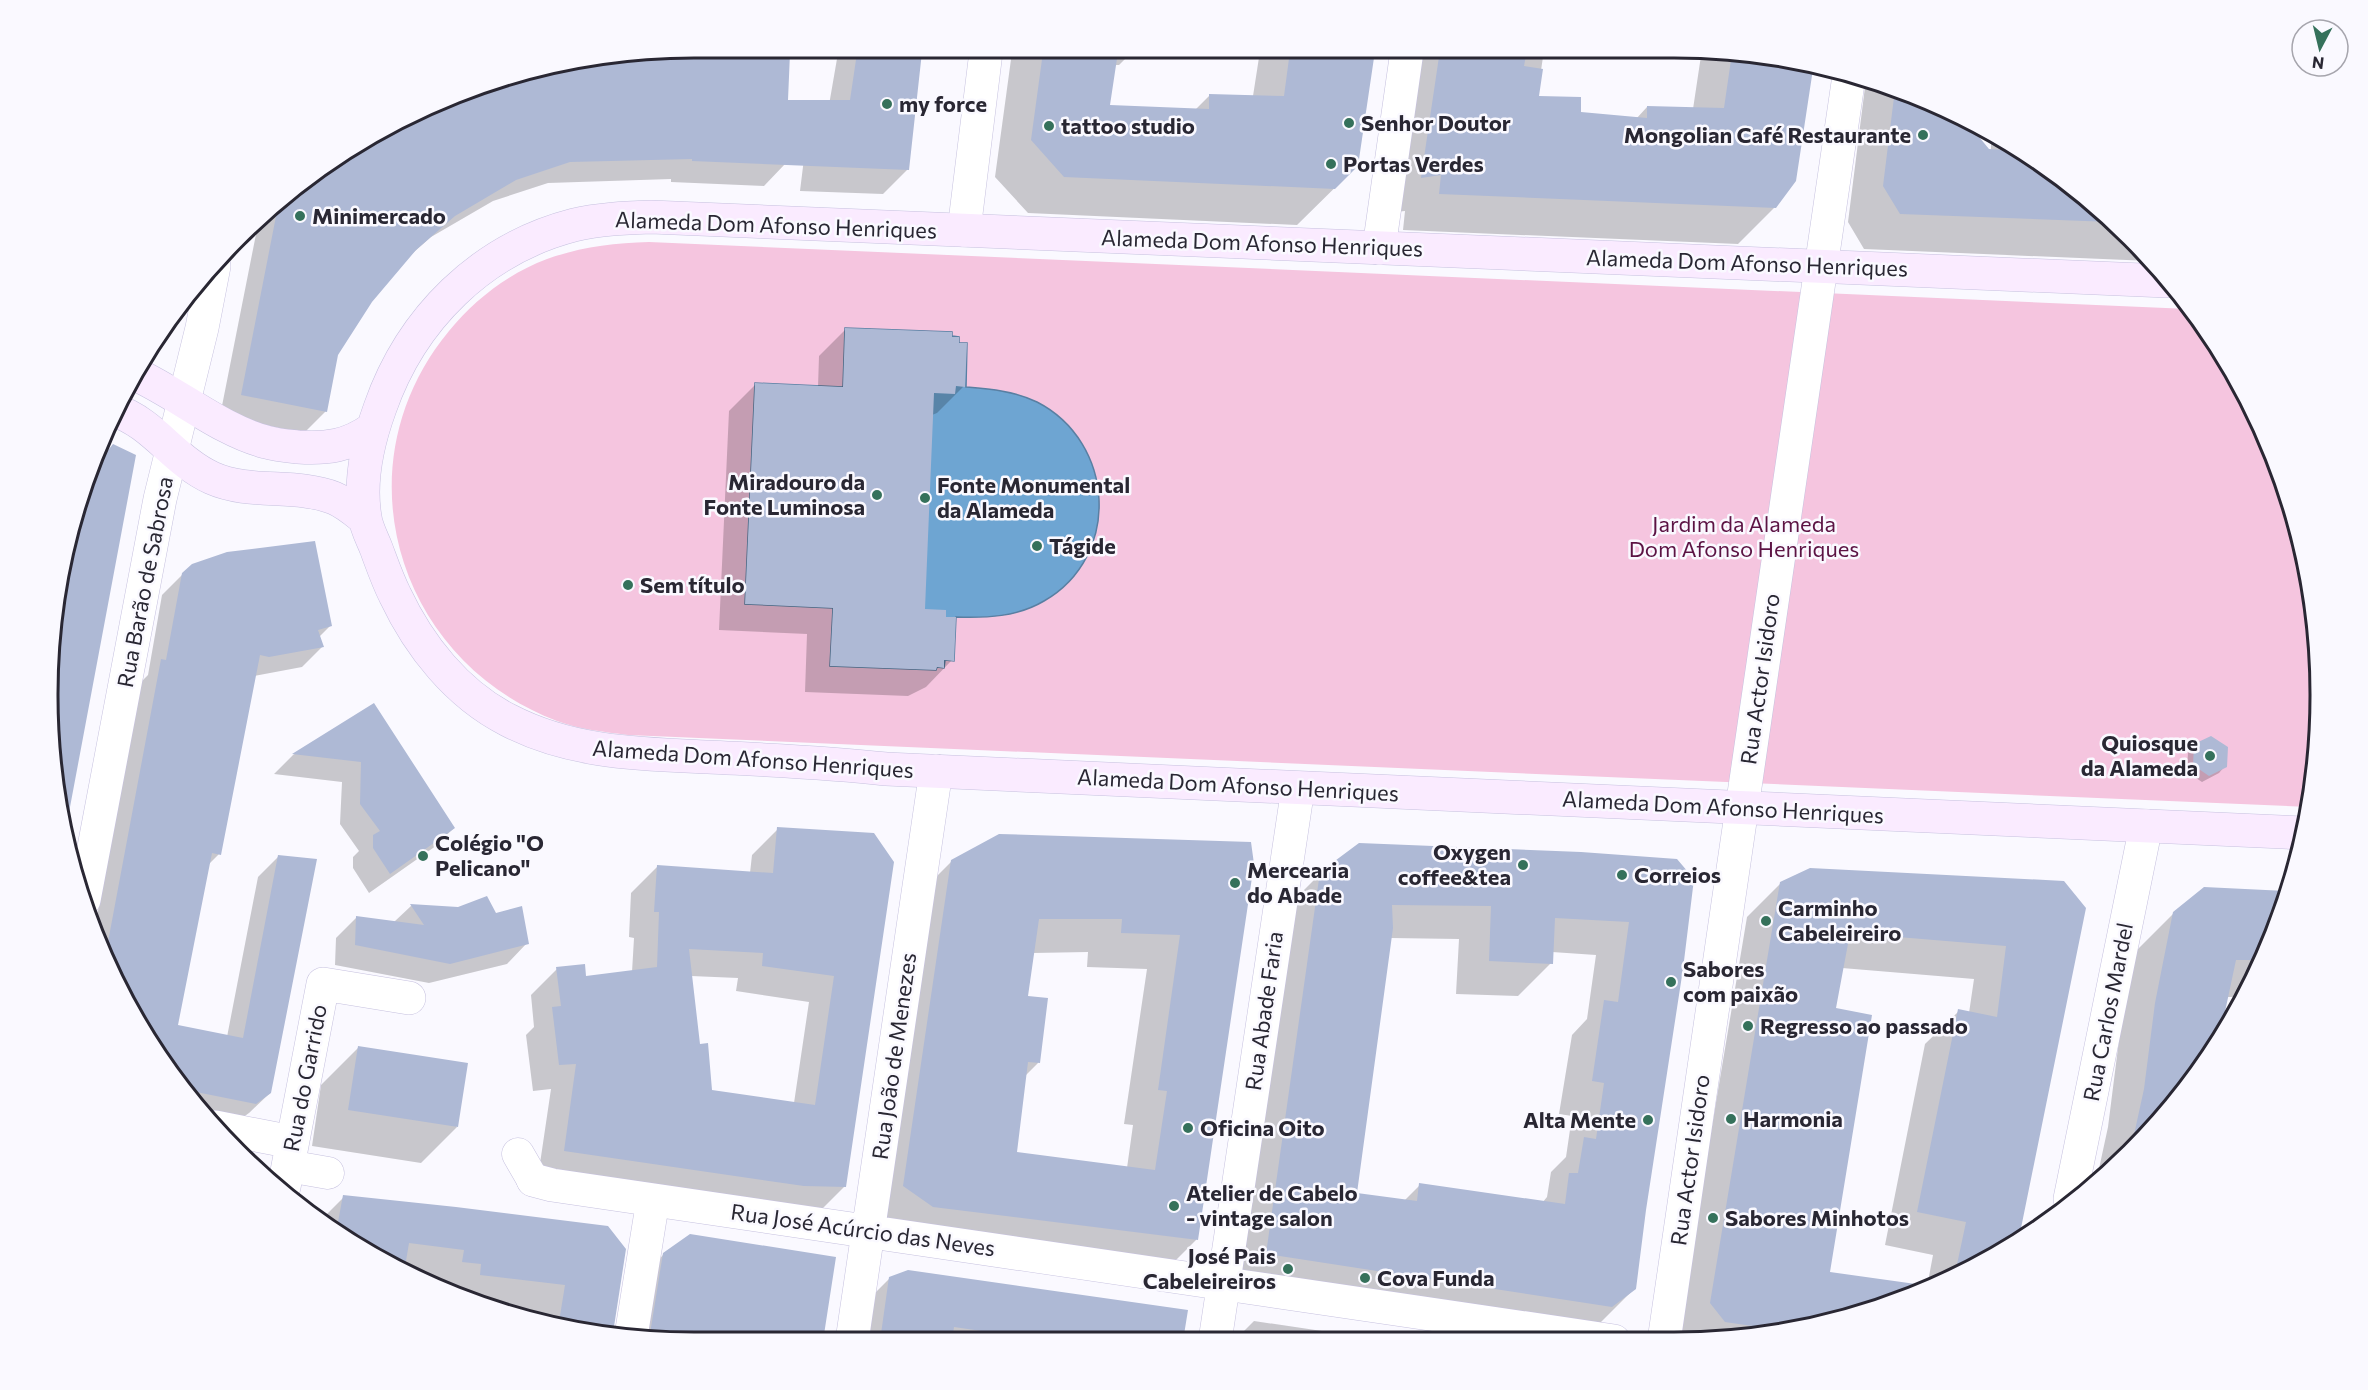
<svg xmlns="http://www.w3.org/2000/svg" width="2368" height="1390" font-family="Commissioner,sans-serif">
<rect width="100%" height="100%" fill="#faf9ff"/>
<path fill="#f5c5df" d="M 649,242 L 2189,309 L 2211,335 L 2271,447 L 2307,568 L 2320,695 L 2309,807 L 628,735 C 604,732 579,729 557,721 C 396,660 338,465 449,331 C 474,300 509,273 547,259 C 581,247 613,243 649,242 Z"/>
<path fill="#6ea5d2" stroke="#597fa2" stroke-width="1.5" d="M 845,328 L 952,332 L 952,336 L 959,337 L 959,343 L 967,343 L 966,387 C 990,389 1015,391 1037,402 C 1115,442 1122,556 1044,601 C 1017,617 987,618 956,617 L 954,661 L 945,660 L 944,668 L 937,667 L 936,670 L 830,666 L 833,608 L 745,604 L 755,383 L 843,387 Z"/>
<path fill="#0003" fill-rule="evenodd" d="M 1702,49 L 1716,49 L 1811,68 L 1795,180 L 1775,207 L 1738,244 L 1403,230 L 1405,211 L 1385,213 L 1409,51 L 1544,50 L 1537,98 L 1579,113 L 1636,119 L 1647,107 L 1693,109 Z
M 1260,51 L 1374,51 L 1357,166 L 1297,225 L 1028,213 L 995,177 L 1012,52 L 1132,52 L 1119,65 L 1114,65 L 1108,106 L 1195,110 L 1210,95 L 1253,96 Z
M 921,52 L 907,170 L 883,194 L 800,191 L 808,126 L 829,105 L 838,53 Z
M 788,53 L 785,164 L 764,186 L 671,182 L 671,179 L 548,183 L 493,201 L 431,237 L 406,259 L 371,302 L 336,355 L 326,411 L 304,433 L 220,416 L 259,219 L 301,181 L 409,115 L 487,82 L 610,54 Z
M 1866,79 L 1881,82 L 1967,125 L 1991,153 L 1991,137 L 2032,157 L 2130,237 L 2150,261 L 1864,249 L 1848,222 Z
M 846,329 L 964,386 L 937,413 L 932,415 L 923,610 L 952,660 L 926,687 L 908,696 L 805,692 L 807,634 L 719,630 L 729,411 L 756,384 L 818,387 L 819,356 Z
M 114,446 L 134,456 L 64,832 L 49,737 L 53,611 L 70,527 L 93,467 Z
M 183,574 L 330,626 L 319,637 L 322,647 L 302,667 L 254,676 L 219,854 L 208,865 L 176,1026 L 227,1037 L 258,877 L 278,857 L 270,1093 L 249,1113 L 235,1123 L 206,1118 L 135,1019 L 94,932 L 142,681 L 148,675 L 162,595 Z
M 373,705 L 454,828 L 433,848 L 369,893 L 353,868 L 353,857 L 359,851 L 340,824 L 342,782 L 274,774 L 293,755 Z
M 2195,746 L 2225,766 L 2219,773 L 2202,782 L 2187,772 L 2188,752 Z
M 778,829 L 873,834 L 845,1186 L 819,1212 L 538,1177 L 551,1089 L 533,1091 L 526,1035 L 534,1027 L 531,995 L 557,969 L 585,977 L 632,972 L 634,938 L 629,937 L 631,893 L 657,867 L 750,873 L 752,855 ZM 691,976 L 738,978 L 736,991 L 809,1002 L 794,1103 L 711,1091 L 698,1046 Z
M 952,861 L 1253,864 L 1196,1240 L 1162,1274 L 869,1220 L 917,896 ZM 1088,952 L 1087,967 L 1147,969 L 1124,1124 L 1133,1125 L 1127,1168 L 1016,1153 L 1025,1076 L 1038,1063 L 1026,997 L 1033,953 Z
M 1677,861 L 1644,1210 L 1635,1288 L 1601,1322 L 1577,1340 L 1234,1287 L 1287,907 L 1321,873 ZM 1390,938 L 1459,939 L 1456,994 L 1518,996 L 1551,963 L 1552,952 L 1596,955 L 1587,1019 L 1572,1035 L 1559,1114 L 1572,1116 L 1566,1157 L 1551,1172 L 1547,1197 L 1542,1203 L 1420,1185 L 1404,1201 L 1355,1194 Z
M 1781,883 L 2084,908 L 2017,1240 L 1997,1255 L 1881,1308 L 1716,1341 L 1680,1341 L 1677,1336 L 1747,917 ZM 1842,968 L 1974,979 L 1969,1013 L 1959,1011 L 1925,1044 L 1885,1245 L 1933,1255 L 1927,1287 L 1828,1273 L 1835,1010 Z
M 2204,889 L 2286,893 L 2271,942 L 2242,997 L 2226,997 L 2218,1035 L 2221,1036 L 2211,1054 L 2130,1153 L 2097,1178 L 2108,1127 L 2119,1040 L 2137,950 L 2174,913 Z
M 411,906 L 458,908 L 496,914 L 527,943 L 507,964 L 429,983 L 335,965 L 336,938 L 356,918 L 394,922 Z
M 358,1048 L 457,1127 L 421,1163 L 312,1146 L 321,1085 Z
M 344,1197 L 607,1228 L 611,1332 L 535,1317 L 536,1315 L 487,1308 L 336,1233 L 321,1220 Z
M 664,1254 L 822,1341 L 652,1341 L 626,1335 L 634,1285 Z
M 890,1278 L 1182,1341 L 852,1341 L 857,1311 Z
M 1254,1321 L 1389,1341 L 1234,1341 Z"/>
<path fill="#aeb9d5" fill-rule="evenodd" d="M 1440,50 L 1527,50 L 1524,66 L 1543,69 L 1539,96 L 1581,97 L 1581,112 L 1647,118 L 1647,106 L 1724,108 L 1732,53 L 1813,69 L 1796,181 L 1776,208 L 1439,194 L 1441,175 L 1421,178 Z
M 1290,51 L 1375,51 L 1358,166 L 1335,189 L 1064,177 L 1031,140 L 1043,52 L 1118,52 L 1110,105 L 1209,109 L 1209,94 L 1284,96 Z
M 922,52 L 909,170 L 692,161 L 692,159 L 570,162 L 516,180 L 455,216 L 416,250 L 372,302 L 338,355 L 327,412 L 241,395 L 279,201 L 301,182 L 409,115 L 487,82 L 610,54 L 790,53 L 788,100 L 850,100 L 857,53 Z
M 1895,89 L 1970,126 L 1989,149 L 2021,151 L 2032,157 L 2112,222 L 1900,214 L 1883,186 Z
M 845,328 L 952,332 L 952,337 L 959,337 L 959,343 L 967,343 L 965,387 L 956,386 L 955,394 L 934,393 L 925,609 L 946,610 L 946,617 L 956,617 L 954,661 L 944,660 L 944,668 L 937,667 L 936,670 L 830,666 L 833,608 L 745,604 L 755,383 L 843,387 Z
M 113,444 L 136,455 L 67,823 L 61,823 L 49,737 L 53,629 L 70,527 L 91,472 Z
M 315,541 L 332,626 L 318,630 L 324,647 L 269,657 L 260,655 L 221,855 L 212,853 L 178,1025 L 243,1038 L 278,855 L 317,859 L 271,1093 L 256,1104 L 186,1090 L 135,1019 L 105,958 L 161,659 L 166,660 L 182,573 L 192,564 L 227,552 Z
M 374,703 L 455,828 L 390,874 L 373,848 L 373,835 L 380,831 L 360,804 L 361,762 L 292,754 Z
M 2211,736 L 2228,747 L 2227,767 L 2209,776 L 2193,765 L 2194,744 Z
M 777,827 L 874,833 L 894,862 L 846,1187 L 804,1186 L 564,1151 L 576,1064 L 559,1065 L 552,1007 L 561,1006 L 556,967 L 585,964 L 586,976 L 657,967 L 659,912 L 654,912 L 657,865 L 773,873 ZM 689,949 L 763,953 L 762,966 L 834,976 L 815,1105 L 712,1090 L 708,1043 L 700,1044 Z
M 999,834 L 1251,842 L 1254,864 L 1198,1240 L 933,1207 L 903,1186 L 951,860 ZM 1039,919 L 1122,919 L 1121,933 L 1180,935 L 1158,1090 L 1167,1091 L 1155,1170 L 1017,1152 L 1028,1062 L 1040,1063 L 1048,998 L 1028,996 Z
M 1359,843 L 1581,852 L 1677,859 L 1694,879 L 1683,969 L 1646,1210 L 1636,1289 L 1612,1307 L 1266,1254 L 1320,872 ZM 1392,905 L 1491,906 L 1489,961 L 1553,964 L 1555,918 L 1629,922 L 1618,1002 L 1604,1000 L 1592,1081 L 1604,1083 L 1596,1139 L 1584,1137 L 1578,1173 L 1569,1173 L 1565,1204 L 1419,1183 L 1417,1201 L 1357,1193 L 1393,928 Z
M 1810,868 L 2064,881 L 2086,908 L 2019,1238 L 1997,1255 L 1955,1274 L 1966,1222 L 1917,1212 L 1958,1009 L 1997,1017 L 2006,946 L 1850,933 L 1836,1008 L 1872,1015 L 1830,1272 L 1930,1286 L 1881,1308 L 1773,1329 L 1725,1322 L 1710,1303 L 1780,882 Z
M 2204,887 L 2286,891 L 2271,942 L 2261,960 L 2236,960 L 2219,1040 L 2211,1054 L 2130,1153 L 2144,1089 L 2155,1003 L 2173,912 Z
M 487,896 L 496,913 L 522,906 L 529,944 L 450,964 L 355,945 L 356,916 L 424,925 L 410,904 L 458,907 Z
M 358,1046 L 468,1063 L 458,1127 L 348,1110 Z
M 343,1195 L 456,1207 L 608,1226 L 626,1249 L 613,1333 L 559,1322 L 565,1285 L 480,1275 L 481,1264 L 462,1262 L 464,1250 L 409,1243 L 405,1267 L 336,1233 Z
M 690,1234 L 836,1257 L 823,1341 L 649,1340 L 663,1253 Z
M 908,1270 L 1188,1310 L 1183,1341 L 1050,1341 L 954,1327 L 952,1341 L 880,1341 L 889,1277 Z"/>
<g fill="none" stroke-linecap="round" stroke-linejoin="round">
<g stroke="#c6c1df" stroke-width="33">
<path id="pedestrian" d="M 518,1154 L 533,1180
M 288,1166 L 328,1173"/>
</g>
<g stroke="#c6c1df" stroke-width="34">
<path id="minor" d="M 964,230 L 986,52
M 1379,248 L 1407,51
M 84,900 L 160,499 L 202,328 L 214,266
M 215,1127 L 292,1142
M 533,1180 L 552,1185 L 1614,1341
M 284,1187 L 323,984 L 409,998
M 2070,1199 L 2146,826
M 631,1336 L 653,1200
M 852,1341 L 936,771
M 1215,1341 L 1298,788
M 1664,1341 L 1849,76"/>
</g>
<g stroke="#c6c1df" stroke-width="34">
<path id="secondary" d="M 2166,281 L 651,217 C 625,218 599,219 574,225 C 481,249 411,319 380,408 C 368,441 359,481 365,517 C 366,527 372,538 376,548 C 382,564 387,579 395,595 C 419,646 457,694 508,720 C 571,753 639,754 708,757 C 768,760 826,762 886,769 L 2304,833
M 135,374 C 179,394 220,430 266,442 C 276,445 288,446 298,447 C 327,449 348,446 372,429
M 114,410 C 154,423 174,461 212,478 C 250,495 296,483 334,498 C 346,503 355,511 365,519"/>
</g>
<use href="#pedestrian" stroke="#fff" stroke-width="32"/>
<use href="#minor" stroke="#fff" stroke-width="33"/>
<use href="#secondary" stroke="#faebff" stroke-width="33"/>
</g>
<g fill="#35715b" stroke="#faf9ff" stroke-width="2">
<circle cx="887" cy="104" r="6"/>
<circle cx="1349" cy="123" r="6"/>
<circle cx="1049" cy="126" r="6"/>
<circle cx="1923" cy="135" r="6"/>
<circle cx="1331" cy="164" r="6"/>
<circle cx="300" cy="216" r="6"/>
<circle cx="877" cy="495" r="6"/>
<circle cx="925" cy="498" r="6"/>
<circle cx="1037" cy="546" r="6"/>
<circle cx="628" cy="585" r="6"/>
<circle cx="2210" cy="756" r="6"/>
<circle cx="423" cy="856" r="6"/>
<circle cx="1523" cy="865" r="6"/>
<circle cx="1622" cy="875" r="6"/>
<circle cx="1235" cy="883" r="6"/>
<circle cx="1766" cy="921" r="6"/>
<circle cx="1671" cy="982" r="6"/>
<circle cx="1748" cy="1026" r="6"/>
<circle cx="1731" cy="1119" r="6"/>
<circle cx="1648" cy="1120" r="6"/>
<circle cx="1188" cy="1128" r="6"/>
<circle cx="1174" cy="1206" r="6"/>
<circle cx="1713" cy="1218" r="6"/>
<circle cx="1288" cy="1269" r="6"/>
<circle cx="1365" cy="1278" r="6"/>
</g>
<g text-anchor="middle" stroke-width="5" stroke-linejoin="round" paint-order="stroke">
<g font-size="22" font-weight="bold" fill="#292733" stroke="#faf9ff" text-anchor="start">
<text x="899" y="112">my force</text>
<text x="1361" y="131">Senhor Doutor</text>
<text x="1061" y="134">tattoo studio</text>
<text x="1911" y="143" text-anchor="end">Mongolian Café Restaurante</text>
<text x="1343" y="172">Portas Verdes</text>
<text x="312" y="224">Minimercado</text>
<text x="865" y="490" text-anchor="end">Miradouro da<tspan x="865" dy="25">Fonte Luminosa</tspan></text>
<text x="937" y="493">Fonte Monumental<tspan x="937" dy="25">da Alameda</tspan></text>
<text x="1049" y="554">Tágide</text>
<text x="640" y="593">Sem título</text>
<text x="2198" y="751" text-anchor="end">Quiosque<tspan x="2198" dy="25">da Alameda</tspan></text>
<text x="435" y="851">Colégio "O<tspan x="435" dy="25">Pelicano"</tspan></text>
<text x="1511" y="860" text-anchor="end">Oxygen<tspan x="1511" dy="25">coffee&amp;tea</tspan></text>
<text x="1247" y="878">Mercearia<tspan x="1247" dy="25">do Abade</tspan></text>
<text x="1634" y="883">Correios</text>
<text x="1778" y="916">Carminho<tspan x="1778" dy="25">Cabeleireiro</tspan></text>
<text x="1683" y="977">Sabores<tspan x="1683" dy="25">com paixão</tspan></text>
<text x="1760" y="1034">Regresso ao passado</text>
<text x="1743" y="1127">Harmonia</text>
<text x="1636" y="1128" text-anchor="end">Alta Mente</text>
<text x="1200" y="1136">Oficina Oito</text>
<text x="1186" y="1201">Atelier de Cabelo<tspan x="1186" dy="25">- vintage salon</tspan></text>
<text x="1725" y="1226">Sabores Minhotos</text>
<text x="1276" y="1264" text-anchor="end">José Pais<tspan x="1276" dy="25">Cabeleireiros</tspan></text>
<text x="1377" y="1286">Cova Funda</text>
</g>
<g font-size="22" fill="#292733" stroke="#faf9ff">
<text transform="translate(776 225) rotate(2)" y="8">Alameda Dom Afonso Henriques</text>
<text transform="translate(1262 243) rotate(2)" y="8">Alameda Dom Afonso Henriques</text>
<text transform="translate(1747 263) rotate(2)" y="8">Alameda Dom Afonso Henriques</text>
<text transform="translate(145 582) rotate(-79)" y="8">Rua Barão de Sabrosa</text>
<text transform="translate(1760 679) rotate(-82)" y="8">Rua Actor Isidoro</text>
<text transform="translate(753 759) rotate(4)" y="8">Alameda Dom Afonso Henriques</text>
<text transform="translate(1238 785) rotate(3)" y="8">Alameda Dom Afonso Henriques</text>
<text transform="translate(1723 807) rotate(3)" y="8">Alameda Dom Afonso Henriques</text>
<text transform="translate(1264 1011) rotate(-82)" y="8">Rua Abade Faria</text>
<text transform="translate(2108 1012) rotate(-79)" y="8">Rua Carlos Mardel</text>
<text transform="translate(894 1056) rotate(-82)" y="8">Rua João de Menezes</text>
<text transform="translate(305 1078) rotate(-79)" y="8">Rua do Garrido</text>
<text transform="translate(1690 1160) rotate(-82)" y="8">Rua Actor Isidoro</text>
<text transform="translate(863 1230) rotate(8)" y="8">Rua José Acúrcio das Neves</text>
</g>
<g font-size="22" fill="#5c1344" stroke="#faf9ff">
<text x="1744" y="532">Jardim da Alameda<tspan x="1744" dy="25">Dom Afonso Henriques</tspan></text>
</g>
</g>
<path d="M0 0H2368V1390H0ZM694 58H1674A636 636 0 0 1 2310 694V696A636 636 0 0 1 1674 1332H694A636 636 0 0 1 58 696V694A636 636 0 0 1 694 58Z" fill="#faf9ff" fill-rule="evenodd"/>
<path fill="none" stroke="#292733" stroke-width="3" d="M694 58H1674A636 636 0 0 1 2310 694V696A636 636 0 0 1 1674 1332H694A636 636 0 0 1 58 696V694A636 636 0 0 1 694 58Z"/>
<g transform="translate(2320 48) rotate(187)"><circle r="28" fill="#faf9ff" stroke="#a6a5ad" stroke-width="1.5"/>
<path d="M0-4.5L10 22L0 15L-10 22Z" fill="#35715b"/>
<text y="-9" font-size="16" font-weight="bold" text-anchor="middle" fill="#292733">N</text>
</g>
</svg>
